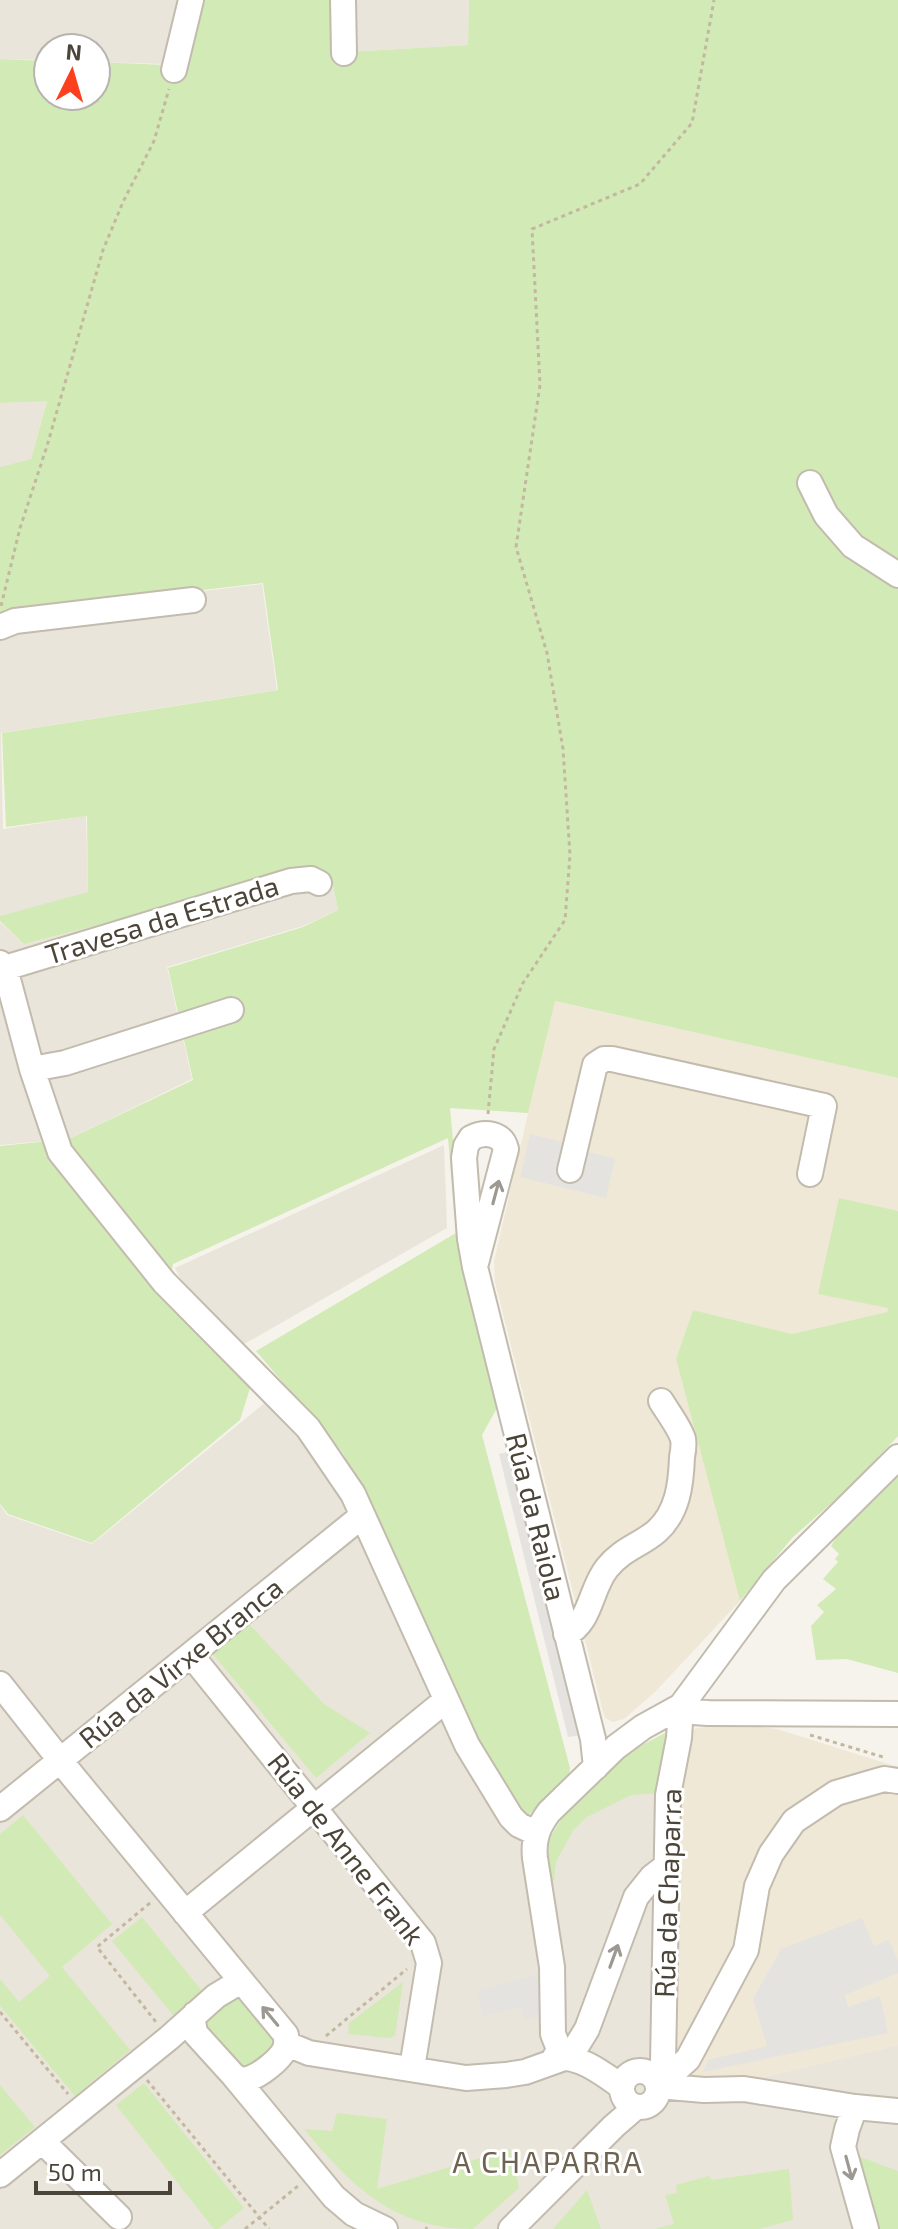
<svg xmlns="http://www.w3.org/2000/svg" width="898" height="2229" font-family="'Exo 2',sans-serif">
<rect width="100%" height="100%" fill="#f6f3ec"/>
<path fill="#eae5da" d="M 0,0 L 203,0 L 185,58 L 166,64 L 96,62 L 96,48 L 48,48 L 48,60 L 0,59 Z
M 331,0 L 469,0 L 468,45 L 330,53 Z
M 47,400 L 31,459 L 0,467 L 0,403 Z
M 262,584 L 277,690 L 1,733 L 3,829 L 86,816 L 88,893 L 0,916 L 0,615 Z
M 314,870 L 332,881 L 338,910 L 303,926 L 167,967 L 192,1079 L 69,1139 L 0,1145 L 0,922 L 24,944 Z
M 444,1145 L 447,1228 L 239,1347 L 187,1291 L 175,1268 Z
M 267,1401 L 335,1469 L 510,1827 L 553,1835 L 664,1736 L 693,1729 L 673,1825 L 691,2084 L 762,2077 L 898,2045 L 898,2229 L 0,2229 L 0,1505 L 7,1515 L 92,1544 Z"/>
<path fill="#efe8d6" d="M 554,1001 L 898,1078 L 898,1263 L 887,1312 L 792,1334 L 693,1310 L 676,1359 L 740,1601 L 656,1691 L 624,1719 L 613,1722 L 605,1718 L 603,1712 L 495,1282 L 494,1261 Z
M 728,1723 L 777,1729 L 898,1767 L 898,2045 L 762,2077 L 691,2084 L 671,2065 L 673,1825 L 693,1729 Z"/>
<path fill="#d2eab5" d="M 204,0 L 331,0 L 331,53 L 468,45 L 469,0 L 898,0 L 898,1078 L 555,1001 L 528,1113 L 450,1108 L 464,1258 L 473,1315 L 497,1408 L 482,1435 L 570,1768 L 569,1777 L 566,1781 L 531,1813 L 525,1816 L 473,1741 L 343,1453 L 256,1351 L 456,1233 L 448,1138 L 173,1264 L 167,1302 L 250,1388 L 240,1420 L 92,1543 L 8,1514 L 0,1504 L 0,1146 L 69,1139 L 193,1080 L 168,968 L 303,927 L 338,910 L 332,881 L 314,870 L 24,944 L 0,921 L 0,916 L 88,892 L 87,816 L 6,827 L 2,733 L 278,690 L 263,583 L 0,614 L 0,467 L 31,459 L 47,401 L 0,403 L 0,59 L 48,61 L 48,96 L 96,96 L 96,62 L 166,65 L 185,58 Z
M 839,1198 L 898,1211 L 898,1436 L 853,1484 L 792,1538 L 740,1601 L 676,1359 L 693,1310 L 792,1334 L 887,1312 L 888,1308 L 818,1294 Z
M 898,1474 L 898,1673 L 847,1659 L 816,1660 L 811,1626 L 824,1612 L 817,1605 L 836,1589 L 823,1579 L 838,1562 L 835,1559 L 839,1554 L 831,1546 L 837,1536 Z
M 250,1625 L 324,1704 L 370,1733 L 316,1778 L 212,1653 Z
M 667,1732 L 668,1743 L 660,1793 L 631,1795 L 587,1817 L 574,1829 L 556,1862 L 554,1881 L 548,1881 L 546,1854 L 548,1841 L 562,1818 L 623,1755 Z
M 23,1815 L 112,1924 L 62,1967 L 130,2050 L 75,2096 L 0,2006 L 0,1979 L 19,2002 L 50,1976 L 0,1915 L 0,1834 Z
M 142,1917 L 202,1991 L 173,2015 L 112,1941 Z
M 403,1982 L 395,2036 L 389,2038 L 348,2034 L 349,2023 Z
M 239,1995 L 279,2041 L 272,2054 L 243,2070 L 206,2034 L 207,2015 Z
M 144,2083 L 244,2208 L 218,2229 L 214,2229 L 116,2105 Z
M 0,2085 L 35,2127 L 0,2155 Z
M 337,2113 L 387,2119 L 377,2189 L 510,2149 L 519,2188 L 473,2229 C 394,2229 351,2186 304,2129 L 332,2131 Z
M 858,2156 L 898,2171 L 898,2229 L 878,2229 Z
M 789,2169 L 793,2220 L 759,2229 L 655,2229 L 674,2224 L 665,2195 L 677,2193 L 676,2185 L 709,2176 L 712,2180 Z
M 587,2190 L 601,2229 L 553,2229 Z"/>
<path fill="#e5e3e0" d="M 530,1134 L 567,1143 L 586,1152 L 615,1158 L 606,1198 L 520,1177 Z
M 511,1451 L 581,1735 L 568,1737 L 499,1454 Z
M 862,1918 L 874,1946 L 889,1940 L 898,1960 L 898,1973 L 845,1995 L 848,2007 L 880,1996 L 888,2033 L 703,2072 L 708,2060 L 767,2046 L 753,1999 L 781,1949 Z
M 540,1974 L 543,2015 L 525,2019 L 520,2007 L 483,2017 L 477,1991 Z"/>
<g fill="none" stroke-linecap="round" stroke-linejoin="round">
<g stroke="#c2bbae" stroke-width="28">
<path id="minor" d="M 343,0 L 344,53
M 174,70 L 191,0
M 810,483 L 826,515 L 853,546 L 898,575
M 0,627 L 15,621 L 193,600
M 0,963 L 5,968 L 32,1069 L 60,1152 L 164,1282 L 308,1428 L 353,1494 L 467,1745 L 511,1817 L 519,1825 L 536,1833
M 0,968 L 5,968 L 291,881 L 311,879 L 319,883
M 32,1069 L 65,1063 L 231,1010
M 570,1170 L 595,1065 L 604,1059 L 612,1059 L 824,1106 L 810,1174
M 475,1267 L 506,1149 C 502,1133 485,1131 471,1138 L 466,1146 L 464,1158 L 470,1239 L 475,1267 L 593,1739 L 596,1767
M 566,1634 C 591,1623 590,1589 607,1568 C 622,1549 641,1545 657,1531 C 678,1512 681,1484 682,1457 C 683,1452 684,1444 683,1439 C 680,1428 667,1411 661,1401
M 191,1655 L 423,1943 L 429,1963 L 412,2068
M 0,1684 L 71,1774 L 286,2035 C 286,2041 287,2043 285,2049 C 280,2060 258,2077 247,2079 C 240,2081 240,2079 234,2076 L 195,2033 L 193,2021 L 195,2014
M 681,1706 L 693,1712 L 708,1713 L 898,1714
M 0,1809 L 362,1516
M 185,1913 L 446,1700
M 287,2044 L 309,2053 L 466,2078 L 506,2075 L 525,2072 L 567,2057 L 573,2052 L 587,2029 L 636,1897 L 652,1877 L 665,1867
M 555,2057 C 581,2056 602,2073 622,2087
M 567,2057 L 557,2044 L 553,2034 L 552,1967 L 535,1858 C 533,1839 538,1827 549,1812 L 616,1747 L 643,1727 L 681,1706 L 774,1580 L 898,1457
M622 2089a18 18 0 1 1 36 0a18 18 0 1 1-36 0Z
M 234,2076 L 334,2197 L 354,2214 L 385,2229
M 656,2079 L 663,2063 L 668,1795 L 679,1738 L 681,1706
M 658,2086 L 688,2059 L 746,1950 L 757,1886 L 771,1854 L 794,1821 L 836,1793 L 884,1779 L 898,1781
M 658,2086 L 704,2090 L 744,2089 L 855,2107 L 898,2111
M 855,2107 L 847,2129 L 843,2147 L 866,2229
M 42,2141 L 119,2217
M 0,2175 L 169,2038 L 216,1996 L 236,1984 L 245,1986
M 511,2229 L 614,2126 L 636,2107"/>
</g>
<path stroke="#c4b79f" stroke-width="3" stroke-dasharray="4 4" stroke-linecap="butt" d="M 1,606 L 20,528 L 47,446 L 103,250 L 123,202 L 154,141 L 169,89
M 488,1114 L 494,1049 L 523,983 L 565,920 L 570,855 L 563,749 L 547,653 L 516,547 L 540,385 L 532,229 L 640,184 L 692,123 L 714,0
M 810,1735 L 883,1757
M 150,1903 L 97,1947 L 156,2022
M 0,2012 L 68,2094
M 326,2036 L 407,1969
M 147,2080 L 269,2229
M 245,2229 L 298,2186
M 426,2229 L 427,2227"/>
<use href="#minor" stroke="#fff" stroke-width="24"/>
</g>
<defs><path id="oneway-shaft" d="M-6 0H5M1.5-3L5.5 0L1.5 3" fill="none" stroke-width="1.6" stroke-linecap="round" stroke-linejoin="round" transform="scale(2)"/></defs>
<g stroke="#9c9892">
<use href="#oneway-shaft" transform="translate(496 1192) rotate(-75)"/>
<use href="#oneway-shaft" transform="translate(614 1956) rotate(-70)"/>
<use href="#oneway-shaft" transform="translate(270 2016) rotate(-130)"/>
<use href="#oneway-shaft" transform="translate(849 2168) rotate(75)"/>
</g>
<g text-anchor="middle" stroke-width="6" stroke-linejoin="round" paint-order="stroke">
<g font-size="28" fill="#4b4439" stroke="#fff">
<text transform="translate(162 920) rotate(-17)" y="10">Travesa da Estrada</text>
<text transform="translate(536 1517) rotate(76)" y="10">Rúa da Raiola</text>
<text transform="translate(181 1663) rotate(-39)" y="10">Rúa da Virxe Branca</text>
<text transform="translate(346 1849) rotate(52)" y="10">Rúa de Anne Frank</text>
<text transform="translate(668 1893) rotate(-88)" y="10">Rúa da Chaparra</text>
</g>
<g font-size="30" letter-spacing="2" fill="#6e6250" stroke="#fff">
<text x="548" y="2173">A CHAPARRA</text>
</g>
</g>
<g transform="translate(72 72) rotate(5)"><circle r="38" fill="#ffffff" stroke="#b7b4b0" stroke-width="2"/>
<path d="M0-6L14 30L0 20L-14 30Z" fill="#fc3f1d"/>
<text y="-12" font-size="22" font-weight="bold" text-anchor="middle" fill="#4b4439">N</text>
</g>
<path d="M36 2181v12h134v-12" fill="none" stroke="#4b4439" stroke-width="4"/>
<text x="48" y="2181" font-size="24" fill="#4b4439" stroke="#ffffff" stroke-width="6" paint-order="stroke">50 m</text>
</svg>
